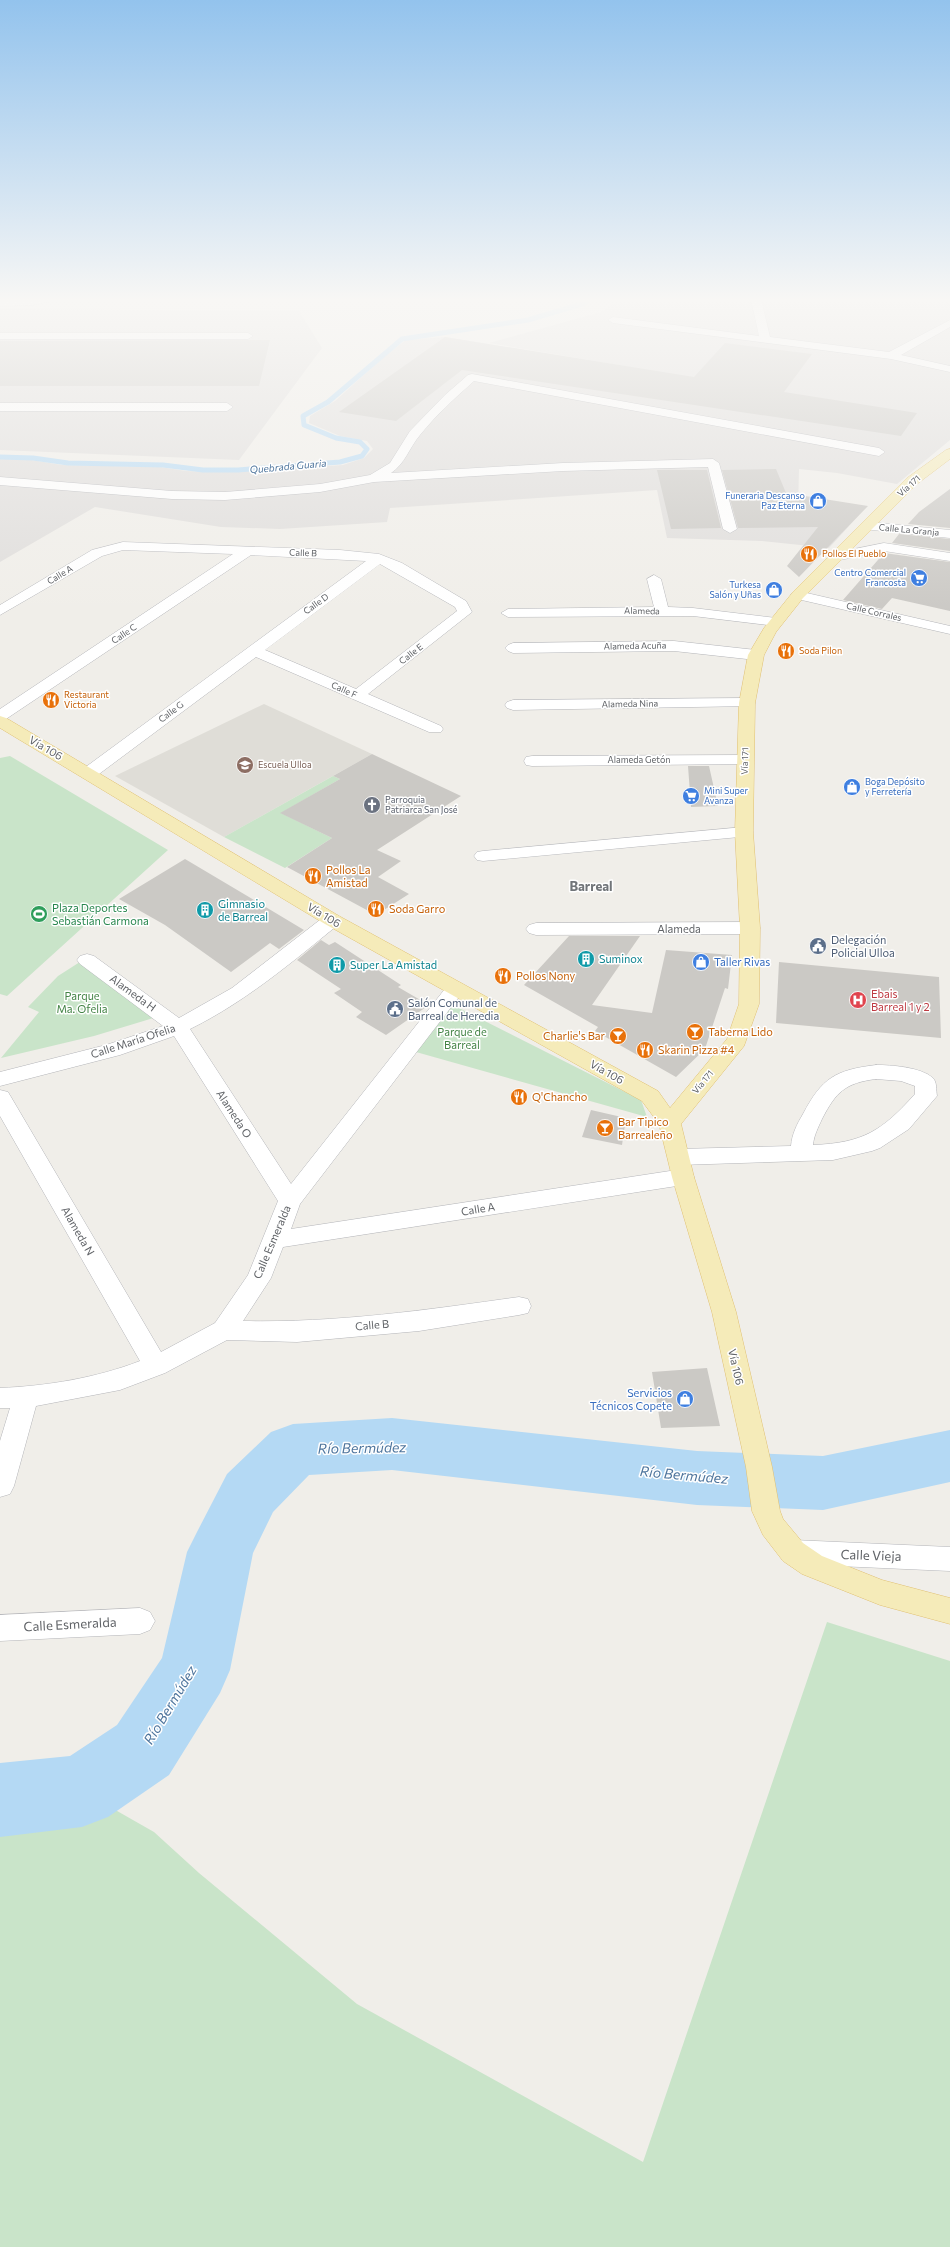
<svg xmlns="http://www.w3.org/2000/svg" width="950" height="2247" font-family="Commissioner,sans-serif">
<rect width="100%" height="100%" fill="#f0eee9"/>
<path fill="#dfdddb" d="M 620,299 L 939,299 L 950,301 L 950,440 L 897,484 L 837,473 L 799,469 L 798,507 L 859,515 L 829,548 L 762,541 L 667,538 L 657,490 L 390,508 L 387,522 L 280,529 L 221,527 L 95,507 L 0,562 L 0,459 L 25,459 L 62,465 L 160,467 L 186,471 L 215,472 L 274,470 L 343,465 L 364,458 L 373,449 L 367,441 L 340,436 L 309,423 L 310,416 L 335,401 L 386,355 L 406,340 L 445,337 L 671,374 L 489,343 L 601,312 Z
M 0,309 L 299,311 L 322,348 L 239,460 L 0,450 Z"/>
<path fill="#dfddd7" d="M 264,704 L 372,754 L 224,837 L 115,776 Z"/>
<path fill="#c9e4c9" d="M 10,756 L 168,850 L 7,996 L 0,994 L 0,758 Z
M 333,776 L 340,779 L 281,813 L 332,838 L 285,868 L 224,837 Z
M 83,960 L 160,1016 L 94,1036 L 1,1058 L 39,1012 L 28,1007 L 58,976 Z
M 453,1005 L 641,1100 L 647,1117 L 416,1052 Z
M 827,1622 L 950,1661 L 950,2247 L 0,2247 L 0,1800 L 82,1791 L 154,1832 L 199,1873 L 357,2004 L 643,2162 Z"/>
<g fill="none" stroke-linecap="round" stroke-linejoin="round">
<path stroke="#b4d9f4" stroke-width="5" d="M 0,457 L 33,458 L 68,463 L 163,465 L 203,470 L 238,470 L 340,462 L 362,456 L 367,449 L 360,442 L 336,438 L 304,425 L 303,416 L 328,402 L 402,339 L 528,320 L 585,303 L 591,299"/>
<path fill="#b4d9f4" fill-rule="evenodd" d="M 392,1418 L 697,1451 L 823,1456 L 950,1430 L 950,1482 L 823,1510 L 697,1505 L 392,1470 L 309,1475 L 273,1512 L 253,1553 L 230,1670 L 220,1693 L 169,1775 L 108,1817 L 82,1827 L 0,1837 L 0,1763 L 70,1756 L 117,1725 L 162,1658 L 187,1552 L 197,1532 L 227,1474 L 271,1432 L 293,1424 Z"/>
</g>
<path fill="#cbc9c5" d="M 445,337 L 694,377 L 725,343 L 812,354 L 784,392 L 917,413 L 901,436 L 462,370 L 396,421 L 339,412 Z
M 270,340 L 259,386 L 0,386 L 0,341 Z
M 776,469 L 786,493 L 868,506 L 799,577 L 787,566 L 818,527 L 738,528 L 722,470 Z
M 657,470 L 707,470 L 721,528 L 671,529 Z
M 950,489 L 950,528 L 908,524 L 919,512 Z
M 899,534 L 950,539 L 950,551 L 892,543 Z
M 884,553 L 950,562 L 950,611 L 892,598 L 882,609 L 843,600 Z
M 372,754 L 461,796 L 377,850 L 401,861 L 378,877 L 409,894 L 376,915 L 287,867 L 332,838 L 280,813 L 340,779 L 333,776 Z
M 688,766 L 709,766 L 718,806 L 691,807 Z
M 185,859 L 249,897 L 304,930 L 279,949 L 270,943 L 231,972 L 165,925 L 119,899 Z
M 569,936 L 640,936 L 592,1005 L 652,1013 L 666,950 L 732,955 L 728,989 L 725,988 L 705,1049 L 676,1077 L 595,1031 L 598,1027 L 524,985 Z
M 321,940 L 329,945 L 335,942 L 401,985 L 398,987 L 429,1005 L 386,1035 L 356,1017 L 362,1012 L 334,993 L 341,989 L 297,960 Z
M 779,962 L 939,977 L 941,1038 L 776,1023 Z
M 591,1110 L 626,1118 L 622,1145 L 582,1137 Z
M 707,1368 L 720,1426 L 661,1428 L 652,1372 Z"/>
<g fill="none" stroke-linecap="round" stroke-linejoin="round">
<g stroke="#b4b5b9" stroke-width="1">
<path id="minor" d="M 53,299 L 52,301 L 33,305 L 0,306 L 0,300 Z
M 751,299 L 761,299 L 770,337 L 889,352 L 950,320 L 950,327 L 901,355 L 950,366 L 950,372 L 891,359 L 613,323 L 608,320 L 613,317 L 759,336 Z
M 0,333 L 248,333 L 253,336 L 248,339 L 0,339 Z
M 472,374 L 879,448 L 885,452 L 879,456 L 474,381 C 455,398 436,415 420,435 C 409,448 405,464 391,473 L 563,463 L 713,459 L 719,463 L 737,529 L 730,533 L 723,529 L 708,467 L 563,471 L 374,482 L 320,492 L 225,500 L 172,499 L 0,485 L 0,477 L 172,491 L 225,492 L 320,484 L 370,475 L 390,463 L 410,431 L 445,395 L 468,375 Z
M 0,403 L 227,403 L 233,407 L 227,411 L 0,411 Z
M 868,522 L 950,530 L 950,538 L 863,529 L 861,526 Z
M 123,542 L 340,550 L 379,554 L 402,563 L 466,601 L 472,612 L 368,694 L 441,726 L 443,729 L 441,732 L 429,732 L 256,657 L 95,777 L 83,777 L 80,773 L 83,769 L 366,561 L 251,555 L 6,719 L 0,721 L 0,709 L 233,554 L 123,550 L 102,556 L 0,615 L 0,605 L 92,550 ZM 380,564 L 455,607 L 457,611 L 356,689 L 265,650 Z
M 884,543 L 950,553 L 950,561 L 884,551 L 835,561 L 828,557 L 830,554 Z
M 654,575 L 661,579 L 668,607 L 693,608 L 776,618 L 781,619 L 783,622 L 781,625 L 776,626 L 693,616 L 508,617 L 501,613 L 508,609 L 654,607 L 647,579 Z
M 798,591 L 950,626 L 950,634 L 793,598 L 791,595 Z
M 674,641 L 756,650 L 761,652 L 764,655 L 761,658 L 756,660 L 674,651 L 513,653 L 508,651 L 505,648 L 508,645 L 513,643 Z
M 747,698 L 753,700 L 755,703 L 753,706 L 513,710 L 507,708 L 505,705 L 507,702 L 513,700 Z
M 745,755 L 751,756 L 753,760 L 751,764 L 532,766 L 526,765 L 524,761 L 526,757 L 532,756 Z
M 744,827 L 750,828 L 753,832 L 750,836 L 483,861 L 477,860 L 474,856 L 477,852 L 483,851 Z
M 332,914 L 339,916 L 342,920 L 339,924 C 291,963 245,1002 190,1029 L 291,1184 L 448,985 L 455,983 L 462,985 L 465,989 L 300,1204 L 291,1229 L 683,1169 L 691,1171 L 694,1177 L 691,1183 L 683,1185 L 283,1247 L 271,1278 L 243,1321 C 336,1323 427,1310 519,1297 L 528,1299 L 531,1306 L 528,1313 L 519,1315 L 419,1331 L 297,1342 L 227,1340 L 165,1373 L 120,1390 L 36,1406 L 14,1486 L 10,1494 L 0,1497 L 0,1441 L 10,1408 L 0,1408 L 0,1388 C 47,1386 96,1378 140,1361 L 0,1116 L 0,1090 L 8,1092 L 11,1097 L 161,1352 L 215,1323 L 248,1275 L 278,1201 L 174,1036 L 120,1055 L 0,1086 L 0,1072 L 106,1045 L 163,1026 L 80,964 L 77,960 L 80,956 L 87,954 L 94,956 L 179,1018 L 232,988 L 325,916 Z
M 750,922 L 757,924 L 760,928 L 757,932 L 750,934 L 536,935 L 529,933 L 526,929 L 529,925 L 536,923 Z
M 876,1065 C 891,1065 921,1067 933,1078 C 937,1082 936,1090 937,1096 L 909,1129 L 880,1148 L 872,1151 L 833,1160 L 679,1165 L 671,1163 L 668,1157 L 671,1151 L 679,1149 L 791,1146 C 792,1134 797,1124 803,1114 C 822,1078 835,1070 876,1065 ZM 876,1079 L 901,1081 L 915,1086 L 915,1094 C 882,1131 863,1143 813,1145 C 814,1135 818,1128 822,1119 C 836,1092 845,1083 876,1079 Z
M 793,1540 L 950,1547 L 950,1571 L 793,1564 L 783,1561 L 779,1552 L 783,1543 Z
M 140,1608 L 150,1612 L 155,1621 L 150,1630 L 140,1634 L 0,1641 L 0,1615 Z"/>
</g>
<g stroke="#e0c072" stroke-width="1">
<path id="major" d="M 950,449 L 950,459 L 917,484 L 803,598 L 776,632 L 764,655 L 755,703 L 753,832 L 760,928 L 759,1004 L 744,1046 L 681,1124 L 694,1177 L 736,1312 L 772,1467 L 780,1511 L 783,1519 L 803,1543 L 822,1556 L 882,1580 L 950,1598 L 950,1624 L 880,1605 L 802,1574 L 783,1561 L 763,1535 L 752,1511 L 746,1467 L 712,1312 L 672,1177 L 659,1124 L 642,1101 L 325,924 L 0,728 L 0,716 L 6,718 L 339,916 L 658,1091 L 670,1108 L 727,1039 L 739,1004 L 740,928 L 735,832 L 739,703 L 748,655 L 764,628 L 793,592 L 907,478 L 946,450 Z"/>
</g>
<use href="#minor" fill="#fff" fill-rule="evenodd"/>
<use href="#major" fill="#f5ebb9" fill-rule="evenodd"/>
</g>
<linearGradient id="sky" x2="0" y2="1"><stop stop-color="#93c3ed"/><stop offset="0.49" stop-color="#f8f7f5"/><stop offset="1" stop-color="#f8f7f5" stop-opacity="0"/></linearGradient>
<rect width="950" height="613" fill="url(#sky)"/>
<defs>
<g id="shop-disc" transform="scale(0.9)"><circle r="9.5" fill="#3f7fe0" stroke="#fff"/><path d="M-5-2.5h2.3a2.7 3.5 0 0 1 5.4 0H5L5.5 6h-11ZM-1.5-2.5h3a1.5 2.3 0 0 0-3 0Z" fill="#fff"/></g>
<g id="restaurant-disc" transform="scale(0.9)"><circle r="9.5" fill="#e8710a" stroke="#fff"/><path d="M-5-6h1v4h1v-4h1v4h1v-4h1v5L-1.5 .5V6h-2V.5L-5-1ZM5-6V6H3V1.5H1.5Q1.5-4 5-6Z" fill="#fff"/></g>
<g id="supermarket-disc" transform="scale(0.9)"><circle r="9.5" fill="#3f7fe0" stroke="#fff"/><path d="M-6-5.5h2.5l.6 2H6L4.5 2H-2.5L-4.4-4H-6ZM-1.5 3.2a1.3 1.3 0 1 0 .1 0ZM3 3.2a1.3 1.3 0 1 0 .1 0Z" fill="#fff"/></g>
<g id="school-disc" transform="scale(0.9)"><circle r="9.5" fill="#8d6e63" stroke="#fff"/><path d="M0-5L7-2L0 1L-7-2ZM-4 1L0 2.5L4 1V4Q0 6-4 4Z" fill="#fff"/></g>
<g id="church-disc" transform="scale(0.9)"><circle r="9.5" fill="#6b7280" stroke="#fff"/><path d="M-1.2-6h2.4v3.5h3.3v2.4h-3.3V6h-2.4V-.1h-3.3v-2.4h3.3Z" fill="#fff"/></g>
<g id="building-disc" transform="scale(0.9)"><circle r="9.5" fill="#0f9aa8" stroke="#fff"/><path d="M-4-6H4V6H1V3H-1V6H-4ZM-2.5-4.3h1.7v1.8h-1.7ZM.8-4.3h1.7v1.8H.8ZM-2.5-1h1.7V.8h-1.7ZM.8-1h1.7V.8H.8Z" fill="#fff"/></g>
<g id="stadium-disc" transform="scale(0.9)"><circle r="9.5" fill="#2e9e5b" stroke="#fff"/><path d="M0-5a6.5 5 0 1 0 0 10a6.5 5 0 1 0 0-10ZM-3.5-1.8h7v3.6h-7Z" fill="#fff"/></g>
<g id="civic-disc" transform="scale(0.9)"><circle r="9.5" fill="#5c6f8a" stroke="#fff"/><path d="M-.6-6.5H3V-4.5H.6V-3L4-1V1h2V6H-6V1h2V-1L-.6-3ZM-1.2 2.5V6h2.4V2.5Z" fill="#fff"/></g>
<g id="hospital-disc" transform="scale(0.9)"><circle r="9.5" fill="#e0444e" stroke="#fff"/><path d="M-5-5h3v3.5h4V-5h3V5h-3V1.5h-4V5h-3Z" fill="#fff"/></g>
<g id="bar-disc" transform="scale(0.9)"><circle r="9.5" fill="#e8710a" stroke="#fff"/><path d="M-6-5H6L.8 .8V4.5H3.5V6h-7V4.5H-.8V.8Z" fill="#fff"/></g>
</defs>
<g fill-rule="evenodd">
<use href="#shop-disc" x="818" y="501"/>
<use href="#restaurant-disc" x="809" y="554"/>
<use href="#supermarket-disc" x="919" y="578"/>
<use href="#shop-disc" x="774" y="590"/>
<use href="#restaurant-disc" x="786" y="651"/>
<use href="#restaurant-disc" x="51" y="700"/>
<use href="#school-disc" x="245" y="765"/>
<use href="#shop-disc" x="852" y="787"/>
<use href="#supermarket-disc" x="691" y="796"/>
<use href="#church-disc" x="372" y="805"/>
<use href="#restaurant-disc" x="313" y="876"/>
<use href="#restaurant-disc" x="376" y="909"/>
<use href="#building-disc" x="205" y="910"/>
<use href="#stadium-disc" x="39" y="914"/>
<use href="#civic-disc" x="818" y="946"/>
<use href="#building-disc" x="586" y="959"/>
<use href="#shop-disc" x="701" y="962"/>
<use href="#building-disc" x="337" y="965"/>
<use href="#restaurant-disc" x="503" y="976"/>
<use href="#hospital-disc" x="858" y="1000"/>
<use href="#civic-disc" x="395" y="1009"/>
<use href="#bar-disc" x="695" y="1032"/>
<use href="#bar-disc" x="618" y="1036"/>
<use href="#restaurant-disc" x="645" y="1050"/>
<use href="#restaurant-disc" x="519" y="1097"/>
<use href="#bar-disc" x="605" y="1128"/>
<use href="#shop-disc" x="685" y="1399"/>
</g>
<g text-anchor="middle" stroke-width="3" stroke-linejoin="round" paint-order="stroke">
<g font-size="9" fill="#606367" stroke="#fff">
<text transform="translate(909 486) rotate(-42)" y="3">Vía 171</text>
<text transform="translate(909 530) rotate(5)" y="3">Calle La Granja</text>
<text transform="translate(303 553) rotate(2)" y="3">Calle B</text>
<text transform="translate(60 575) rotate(-31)" y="3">Calle A</text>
<text transform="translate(316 604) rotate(-36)" y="3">Calle D</text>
<text transform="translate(642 611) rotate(1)" y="3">Alameda</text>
<text transform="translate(874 612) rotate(13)" y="3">Calle Corrales</text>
<text transform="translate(124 634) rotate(-34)" y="3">Calle C</text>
<text transform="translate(635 646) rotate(-1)" y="3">Alameda Acuña</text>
<text transform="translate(411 654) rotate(-38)" y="3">Calle E</text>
<text transform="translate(344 690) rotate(24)" y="3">Calle F</text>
<text transform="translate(630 704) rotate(-1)" y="3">Alameda Nina</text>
<text transform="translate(171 712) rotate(-37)" y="3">Calle G</text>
<text x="639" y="763">Alameda Getón</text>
<text transform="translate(745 761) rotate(-88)" y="3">Vía 171</text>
<text transform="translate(703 1082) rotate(-50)" y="3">Vía 171</text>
</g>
<g font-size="9" fill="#366cbe" stroke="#fff" text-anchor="end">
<text x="805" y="499">Funeraria Descanso<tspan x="805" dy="10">Paz Eterna</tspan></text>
<text x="906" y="576">Centro Comercial<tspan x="906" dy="10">Francosta</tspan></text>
<text x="761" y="588">Turkesa<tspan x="761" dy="10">Salón y Uñas</tspan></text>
<text x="865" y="785" text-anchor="start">Boga Depósito<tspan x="865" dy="10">y Ferretería</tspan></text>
<text x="704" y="794" text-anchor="start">Mini Super<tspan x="704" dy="10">Avanza</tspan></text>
</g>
<g font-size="9" fill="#c56008" stroke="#fff" text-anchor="start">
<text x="822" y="557">Pollos El Pueblo</text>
<text x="799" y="654">Soda Pilon</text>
<text x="64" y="698">Restaurant<tspan x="64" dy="10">Victoria</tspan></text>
</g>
<g font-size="9" fill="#785e54" stroke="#fff" text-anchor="start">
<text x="258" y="768">Escuela Ulloa</text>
</g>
<g font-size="9" fill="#5b616d" stroke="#fff" text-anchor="start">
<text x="385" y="803">Parroquia<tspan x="385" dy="10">Patriarca San José</tspan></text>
</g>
<g font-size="10" font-style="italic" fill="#4e759d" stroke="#fff">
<text transform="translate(288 466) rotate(-5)" y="4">Quebrada Guaria</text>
</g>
<g font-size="11" fill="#606367" stroke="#fff">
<text transform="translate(46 748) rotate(30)" y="4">Vía 106</text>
<text transform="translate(324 915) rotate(31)" y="4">Vía 106</text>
<text x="679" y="933">Alameda</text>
<text transform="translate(133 993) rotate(36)" y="4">Alameda H</text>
<text transform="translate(133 1041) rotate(-18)" y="4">Calle María Ofelia</text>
<text transform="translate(607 1072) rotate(29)" y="4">Vía 106</text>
<text transform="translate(234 1114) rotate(57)" y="4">Alameda O</text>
<text transform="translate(478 1209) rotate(-9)" y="4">Calle A</text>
<text transform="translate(78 1231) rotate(60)" y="4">Alameda N</text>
<text transform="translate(272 1242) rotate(-67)" y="4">Calle Esmeralda</text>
<text transform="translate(372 1325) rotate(-5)" y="4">Calle B</text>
<text transform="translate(736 1367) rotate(77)" y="4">Vía 106</text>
</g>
<g font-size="11" fill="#c56008" stroke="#fff" text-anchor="start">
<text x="326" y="874">Pollos La<tspan x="326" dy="13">Amistad</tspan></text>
<text x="389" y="913">Soda Garro</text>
<text x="516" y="980">Pollos Nony</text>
<text x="708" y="1036">Taberna Lido</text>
<text x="605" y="1040" text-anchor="end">Charlie's Bar</text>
<text x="658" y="1054">Skarin Pizza #4</text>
<text x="532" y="1101">Q'Chancho</text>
<text x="618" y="1126">Bar Tipico<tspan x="618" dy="13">Barrealeño</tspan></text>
</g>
<g font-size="11" fill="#0d838f" stroke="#fff" text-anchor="start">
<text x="218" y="908">Gimnasio<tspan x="218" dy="13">de Barreal</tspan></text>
<text x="599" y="963">Suminox</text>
<text x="350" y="969">Super La Amistad</text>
</g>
<g font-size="11" fill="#27864d" stroke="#fff" text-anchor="start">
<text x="52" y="912">Plaza Deportes<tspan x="52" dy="13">Sebastián Carmona</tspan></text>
</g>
<g font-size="11" fill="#4e5e75" stroke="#fff" text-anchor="start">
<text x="831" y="944">Delegación<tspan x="831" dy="13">Policial Ulloa</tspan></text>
<text x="408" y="1007">Salón Comunal de<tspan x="408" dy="13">Barreal de Heredia</tspan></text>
</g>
<g font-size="11" fill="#366cbe" stroke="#fff" text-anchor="start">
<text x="714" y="966">Taller Rivas</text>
<text x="672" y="1397" text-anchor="end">Servicios<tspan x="672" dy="13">Técnicos Copete</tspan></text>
</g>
<g font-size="11" fill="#be3a42" stroke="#fff" text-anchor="start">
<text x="871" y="998">Ebais<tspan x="871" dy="13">Barreal 1 y 2</tspan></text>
</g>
<g font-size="11" fill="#438345" stroke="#fff">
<text x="82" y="1000">Parque<tspan x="82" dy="13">Ma. Ofelia</tspan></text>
<text x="462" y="1036">Parque de<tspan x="462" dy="13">Barreal</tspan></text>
</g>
<g font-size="13" font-weight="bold" fill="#717579" stroke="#fff">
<text x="591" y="891">Barreal</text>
</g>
<g font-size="13" fill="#606367" stroke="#fff">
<text transform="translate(871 1555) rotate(2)" y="5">Calle Vieja</text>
<text transform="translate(70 1624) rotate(-3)" y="5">Calle Esmeralda</text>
</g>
<g font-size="14" font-style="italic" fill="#4e759d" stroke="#fff">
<text transform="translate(362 1448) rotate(-1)" y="5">Río Bermúdez</text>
<text transform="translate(684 1475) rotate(5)" y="5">Río Bermúdez</text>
<text transform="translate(170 1705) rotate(-59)" y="5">Río Bermúdez</text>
</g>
</g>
</svg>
